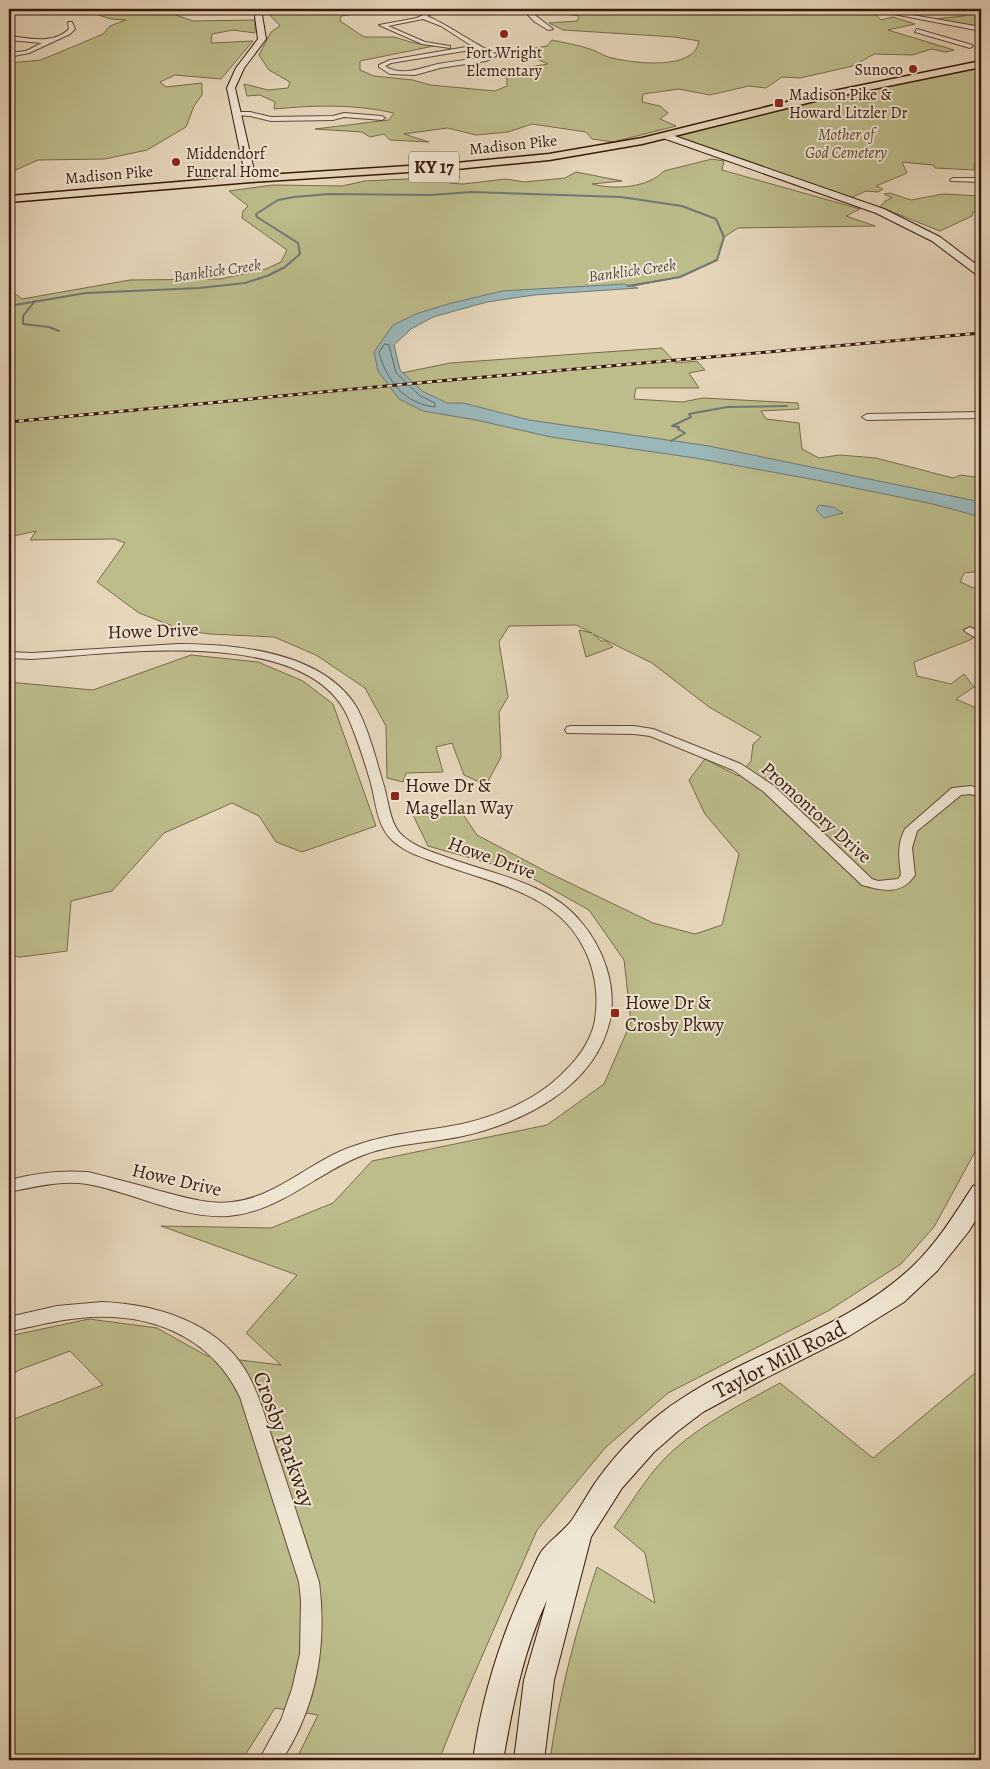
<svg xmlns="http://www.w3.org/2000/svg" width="990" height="1769" font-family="Alegreya,serif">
<rect width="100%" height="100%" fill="#e6d7bb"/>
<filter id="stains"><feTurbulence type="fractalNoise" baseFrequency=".004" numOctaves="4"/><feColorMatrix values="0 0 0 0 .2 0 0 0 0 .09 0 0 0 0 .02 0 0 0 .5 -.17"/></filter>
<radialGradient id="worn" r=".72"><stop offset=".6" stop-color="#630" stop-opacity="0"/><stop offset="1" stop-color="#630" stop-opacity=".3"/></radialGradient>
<path fill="#bdbc8b" stroke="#7a6a4b" d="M 79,9 L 145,10 L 173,9 L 173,14 L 193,21 L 255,20 L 255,33 L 233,30 L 212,34 L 211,43 L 253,41 L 221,79 L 175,75 L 160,82 L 166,87 L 202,83 L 202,95 L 194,106 L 186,127 L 147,150 L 105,159 L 38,160 L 9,173 L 9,63 L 41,60 L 103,34 L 110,26 L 126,20 L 111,19 Z
M 264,9 L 382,9 L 378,11 L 341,16 L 340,21 L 364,37 L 394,37 L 414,43 L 434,46 L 360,61 L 360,70 L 374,76 L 413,80 L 430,85 L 495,91 L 507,86 L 507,78 L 493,73 L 548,64 L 519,51 L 547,46 L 552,40 C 565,43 578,45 590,49 C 597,51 602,55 608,57 C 630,63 695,72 699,41 L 675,37 L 563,30 L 549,23 L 577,21 L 579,16 L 559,13 L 537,12 L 535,9 L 807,9 L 818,13 L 846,11 L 856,14 L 874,13 L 881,20 L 893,17 L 915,24 L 888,30 L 954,50 L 945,52 L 932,49 L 912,55 L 874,54 L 853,66 L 800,78 L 782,77 L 766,88 L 749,86 L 710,95 L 679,89 L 643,94 L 642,102 L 660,106 L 668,113 L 660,119 L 676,126 L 613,142 L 592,139 L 586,132 L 532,124 L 508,132 L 476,135 L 447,128 L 404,134 L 429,142 L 390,140 L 384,134 L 370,137 L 362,132 L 315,129 L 389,120 L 394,113 C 354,104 316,105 274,109 L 275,102 L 260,95 L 247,96 L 244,84 L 268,90 L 288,88 L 290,82 L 269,70 L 259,55 L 271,32 L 280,26 Z
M 977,9 L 981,9 L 981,27 L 933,19 L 964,16 Z
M 981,64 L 981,161 L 974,164 L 974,170 L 935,168 L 933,165 L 902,162 L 907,173 L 876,186 L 883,189 L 878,192 L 866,191 L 848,199 L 666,136 L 871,86 Z
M 712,159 L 724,161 L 722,170 L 860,209 L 846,216 L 875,226 L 738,228 L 724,237 L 717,260 L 680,277 L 633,286 L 597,287 L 510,295 L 430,314 L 388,346 L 392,375 L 450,363 L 662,348 L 676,363 L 697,361 L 705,370 L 689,373 L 699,388 L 636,388 L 634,399 L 682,402 L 703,398 L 798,403 L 799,409 L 761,411 L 766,419 L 799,423 L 802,449 L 819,458 L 840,455 L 876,458 L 953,478 L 961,475 L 981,478 L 981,571 L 964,573 L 960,582 L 981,591 L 981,632 L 970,640 L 914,662 L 917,676 L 951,684 L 964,674 L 974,687 L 956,699 L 981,710 L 981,1141 L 934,1227 L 901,1264 L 828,1311 L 668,1393 L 605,1448 L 537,1530 L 463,1700 L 439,1760 L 296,1760 L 318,1715 L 275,1708 L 242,1760 L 9,1760 L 9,1421 L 103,1385 L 70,1351 L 19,1370 L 9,1377 L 9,1336 L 89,1319 L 157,1328 L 207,1356 L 281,1365 L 246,1333 L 297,1275 L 161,1226 L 271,1228 L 333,1203 L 372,1161 L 547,1125 L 604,1084 L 631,1022 L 624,960 L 589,910 L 523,873 L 428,846 L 413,815 L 462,813 L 477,835 L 547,872 L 653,923 L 695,934 L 722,925 L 739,854 L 705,814 L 689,780 L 705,759 L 738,776 L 751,761 L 753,744 L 761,737 L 709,707 L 652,663 L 593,634 L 601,641 L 606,641 L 613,647 L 586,657 L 579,630 L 592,633 L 576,625 L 509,626 L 499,642 L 508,697 L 499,712 L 501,757 L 486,785 L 464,775 L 452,743 L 436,747 L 443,772 L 406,773 L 403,782 L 387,778 L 386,726 L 365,688 L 316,655 L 274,637 L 209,634 L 183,630 L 139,613 L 97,582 L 125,543 L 115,539 L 30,540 L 36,531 L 9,537 L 9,292 L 12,291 L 22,299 L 130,280 L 220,279 L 266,269 L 281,262 L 287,250 L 242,218 L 243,211 L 248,206 L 229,191 L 273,185 L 342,186 L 365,181 L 407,179 L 445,174 L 460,177 L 449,183 L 463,184 L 506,179 L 524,182 L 565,178 L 576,172 L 622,181 L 592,184 C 614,190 648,188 664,171 Z
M 890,193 L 911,200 L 943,194 L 981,196 L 981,208 L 973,212 L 972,216 L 940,231 L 880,207 L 885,201 L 892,198 L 884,194 Z
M 191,655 L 258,662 L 303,681 L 333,704 L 376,826 L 302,852 L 276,842 L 259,816 L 232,803 L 164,833 L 112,891 L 71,901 L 67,951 L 21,957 L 9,956 L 9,682 L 93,690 Z
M 981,1368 L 981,1760 L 550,1760 C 559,1694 576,1630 597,1567 L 655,1603 L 645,1553 L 614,1527 C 627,1509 638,1491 652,1473 C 683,1433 736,1407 780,1383 L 873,1458 Z"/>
<path fill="#9ab7ba" stroke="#727774" d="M 624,284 L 638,288 L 534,295 L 487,302 L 433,317 L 411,329 L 394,345 L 400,370 L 422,391 L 447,403 L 463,403 L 529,420 L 709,446 L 971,500 L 981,503 L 981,517 L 933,504 L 816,480 L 695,458 L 551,437 L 476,420 L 423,411 L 399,399 L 378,371 L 374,352 L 393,325 L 416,314 L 448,304 L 502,291 Z
M 819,505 L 833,507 L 843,513 L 824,518 L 816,510 Z"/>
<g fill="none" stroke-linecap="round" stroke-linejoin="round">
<path stroke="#686862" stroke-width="1" d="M 385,344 L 389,345 L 396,373 L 419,395 L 435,403 L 435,407 C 405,404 387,381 379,353 Z"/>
<path stroke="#727774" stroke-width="2" d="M 35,301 L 23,316 L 23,324 L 49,327 L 59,331
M 9,306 L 86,293 L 199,288 L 245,283 L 267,276 L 285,267 L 300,254 L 298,243 L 257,217 L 256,214 L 278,200 L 294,197 L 329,194 L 430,195 L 471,192 L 621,197 L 682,206 L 716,219 L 724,237 L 717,260 L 680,277 L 628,286
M 671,441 L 685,433 L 678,429 L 679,427 L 672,426 L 691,417 L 689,414 L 727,407 L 787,406"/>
<g stroke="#634837" stroke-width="2">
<path id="minor" d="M 199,9 L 260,9 L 263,11 L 228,14 Z
M 434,9 L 441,9 L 427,16 C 452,27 472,43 496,54 L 496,56 L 486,61 L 440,68 L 415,75 L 390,74 L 379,67 L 379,65 L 390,60 L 472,46 L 441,26 L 423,19 L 388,26 L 425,42 L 450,46 L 450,48 L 422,44 L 379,25 L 417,18 ZM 476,49 L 489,55 L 485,57 C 469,60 453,61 438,64 C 421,68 401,77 385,66 L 391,63 Z
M 522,9 L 527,9 L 553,29 L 548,30 L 535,22 Z
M 868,9 L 878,9 L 981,27 L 981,31 Z
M 68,22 L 72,22 L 75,29 L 70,34 L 29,53 L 9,57 L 9,53 L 26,51 L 42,43 L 9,40 L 9,36 C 29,38 53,45 69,29 Z
M 917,29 L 972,45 L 973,46 L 970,48 L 915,32 Z
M 237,112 L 250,112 L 271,117 L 333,116 L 344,113 L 382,116 L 385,118 L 382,120 L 344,117 L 333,120 L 271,121 L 250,116 L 235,115 L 234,114 Z
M 953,178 L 981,178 L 981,182 L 951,181 L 950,180 Z
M 981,412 L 981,418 L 867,420 L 862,417 L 867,414 Z
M 970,627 L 981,633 L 981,641 L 966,632 L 964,630 Z
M 178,644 C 236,644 324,652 357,708 C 369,731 376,759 383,783 C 389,801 389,825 404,837 C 416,847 432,852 446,857 C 491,874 549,882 581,922 C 603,948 617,985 610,1020 C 595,1087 524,1122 463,1136 C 431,1143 397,1143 366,1154 C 318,1171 281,1212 228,1216 C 181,1219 133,1192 87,1184 C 61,1180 34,1187 9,1192 L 9,1180 C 35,1173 61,1170 88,1172 C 112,1178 136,1184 160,1191 C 184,1197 207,1205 232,1202 C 278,1197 311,1160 354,1146 C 384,1135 415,1132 446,1127 C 489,1120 536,1102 566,1070 C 579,1057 589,1043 594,1025 C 600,996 595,966 580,941 C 551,891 485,881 435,862 C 421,857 405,852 393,841 C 376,826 376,800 370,780 C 364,760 358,741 350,722 C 313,623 114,654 32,659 L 9,658 L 9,652 L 32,653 Z
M 571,726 L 634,726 L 653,729 L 741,764 L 774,786 L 872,879 L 878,881 L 898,879 L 901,875 C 899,858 897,845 905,829 L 952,788 L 971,786 L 981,789 L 981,797 L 970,794 L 961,795 L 917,831 L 912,848 L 915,875 C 902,895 883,891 862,885 L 764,792 L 733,770 L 650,736 L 634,734 L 567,733 L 565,730 L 567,727 Z
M 102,1302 C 155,1304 217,1322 246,1371 C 261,1397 268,1428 278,1456 C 292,1498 305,1540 319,1582 C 327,1645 317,1706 282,1760 L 259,1760 L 281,1720 L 292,1689 L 300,1654 L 301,1600 L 299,1582 L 240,1397 C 210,1334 146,1311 80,1318 C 56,1320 32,1327 9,1331 L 9,1317 L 57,1306 Z"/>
</g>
<g stroke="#37180b" stroke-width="2">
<path id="secondary" d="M 254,9 L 261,9 L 266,39 L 244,68 L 235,88 L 256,179 L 251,182 L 246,179 L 227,88 L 236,68 L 258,39 Z
M 666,133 L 884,209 L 940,237 L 981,268 L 981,276 L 977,275 L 932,241 L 876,213 L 663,138 L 663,134 Z
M 981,1183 L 981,1211 L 969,1231 L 937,1271 L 904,1302 L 849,1336 L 760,1381 L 703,1412 L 678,1431 L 654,1452 L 622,1488 L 591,1537 L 554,1680 L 544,1760 L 514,1760 L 524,1680 L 547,1600 C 523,1651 513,1705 503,1760 L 473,1760 C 482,1696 501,1635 529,1577 C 533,1569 536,1560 541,1552 C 550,1540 563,1532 572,1520 C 580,1508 587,1495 595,1483 C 619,1449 649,1419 684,1397 C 758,1349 848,1328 913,1266 C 937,1243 955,1214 973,1186 Z"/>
</g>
<g stroke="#37180b" stroke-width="3">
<path id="primary" d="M 981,61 L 981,67 L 819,100 L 642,144 L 549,160 L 456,169 L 251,182 L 9,202 L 9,196 L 251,176 L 456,163 L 549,154 L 642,138 L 819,94 Z"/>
</g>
<use href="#minor" fill="#efe5d3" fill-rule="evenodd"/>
<use href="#secondary" fill="#efe5d3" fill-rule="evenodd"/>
<use href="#primary" fill="#e6d7bb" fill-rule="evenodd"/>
<g stroke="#37180b" stroke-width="3">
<path id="rail" d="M 9,422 L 428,382 L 981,333"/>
</g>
<use href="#rail" stroke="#efe5d3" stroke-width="2" stroke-dasharray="5" stroke-linecap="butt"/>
</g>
<g fill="#8f2418" stroke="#efe5d3" stroke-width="2">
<circle cx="504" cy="34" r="5"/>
<circle cx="913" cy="69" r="5"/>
<rect x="774" y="98" width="10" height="10" rx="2.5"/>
<circle cx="176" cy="162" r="5"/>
<rect x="390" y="791" width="10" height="10" rx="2.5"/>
<rect x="610" y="1008" width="10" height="10" rx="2.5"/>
</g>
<g text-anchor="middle" stroke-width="4" stroke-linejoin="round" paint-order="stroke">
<g font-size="16" fill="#37180b" stroke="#efe5d3" text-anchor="start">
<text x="504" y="58" text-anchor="middle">Fort Wright<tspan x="504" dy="18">Elementary</tspan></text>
<text x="903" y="75" text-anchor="end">Sunoco</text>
<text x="789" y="100">Madison Pike &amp;<tspan x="789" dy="18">Howard Litzler Dr</tspan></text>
<text x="186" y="159">Middendorf<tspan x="186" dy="18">Funeral Home</tspan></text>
</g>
<g font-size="16" font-style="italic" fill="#5f4931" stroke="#efe5d3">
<text x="846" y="140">Mother of<tspan x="846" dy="18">God Cemetery</tspan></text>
</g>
<g font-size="16" fill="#37180b" stroke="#efe5d3">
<text transform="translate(513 144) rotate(-6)" y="6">Madison Pike</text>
<text transform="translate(109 174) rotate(-5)" y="6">Madison Pike</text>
</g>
<g font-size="16" font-style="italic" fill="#554840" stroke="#efe5d3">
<text transform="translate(217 270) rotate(-8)" y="6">Banklick Creek</text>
<text transform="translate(632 270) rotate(-8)" y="6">Banklick Creek</text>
</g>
<rect fill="#efe5d3" stroke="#6e5647" stroke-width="1" x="409" y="151.5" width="50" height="31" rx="4"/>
<g font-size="18" font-weight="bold" fill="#37180b">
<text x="434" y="173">KY 17</text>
</g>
<g font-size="19" fill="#37180b" stroke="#efe5d3">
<text transform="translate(153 630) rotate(-2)" y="7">Howe Drive</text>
<text transform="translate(817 812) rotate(42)" y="7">Promontory Drive</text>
<text transform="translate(492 857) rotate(20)" y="7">Howe Drive</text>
<text transform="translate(177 1179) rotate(13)" y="7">Howe Drive</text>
</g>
<g font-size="19" fill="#37180b" stroke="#efe5d3" text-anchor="start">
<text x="405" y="792">Howe Dr &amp;<tspan x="405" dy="22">Magellan Way</tspan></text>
<text x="625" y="1009">Howe Dr &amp;<tspan x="625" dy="22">Crosby Pkwy</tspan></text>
</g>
<g font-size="22" fill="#37180b" stroke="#efe5d3">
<text transform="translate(779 1359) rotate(-27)" y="8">Taylor Mill Road</text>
<text transform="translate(285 1439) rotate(70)" y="8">Crosby Parkway</text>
</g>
</g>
<rect width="990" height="1769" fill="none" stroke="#e6d7bb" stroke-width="30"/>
<rect x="10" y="10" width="970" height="1749" fill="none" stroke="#37180b" stroke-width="2.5"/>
<rect x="15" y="15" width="960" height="1739" fill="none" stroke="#37180b"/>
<rect width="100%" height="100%" filter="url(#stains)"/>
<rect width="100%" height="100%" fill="url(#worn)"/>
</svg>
